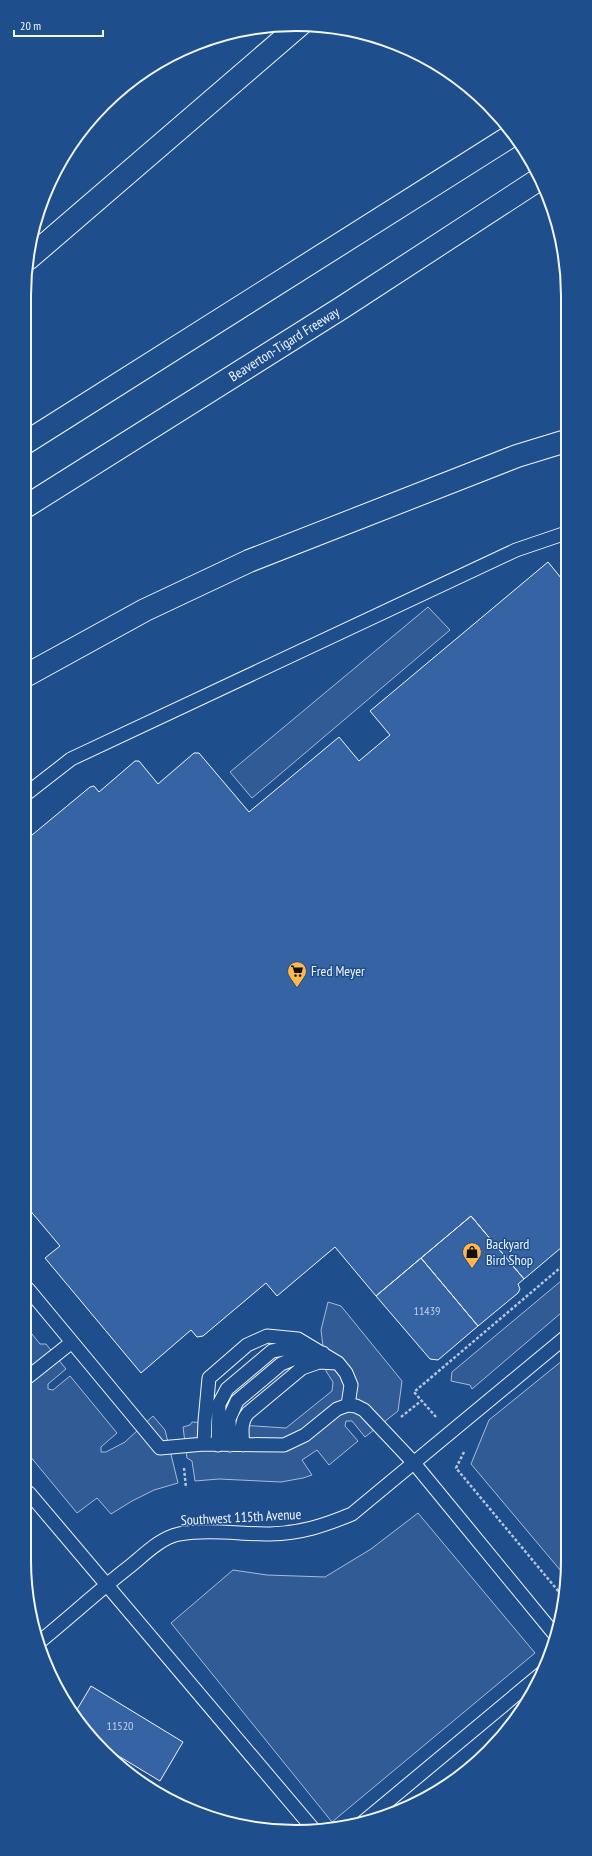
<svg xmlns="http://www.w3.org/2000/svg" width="592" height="1856" font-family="'PT Sans Narrow',sans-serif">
<rect width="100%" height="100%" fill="#1f4e8c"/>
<path fill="#305b95" stroke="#a8bbd7" d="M 428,607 L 450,630 L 252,798 L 230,772 Z
M 567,1276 L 568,1307 L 472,1389 L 470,1385 L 451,1381 L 452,1372 Z
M 328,1302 L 341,1306 L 402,1381 L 398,1411 L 365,1437 L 352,1421 L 346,1421 L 345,1426 L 358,1441 L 329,1465 L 317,1450 L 302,1460 L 312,1475 L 303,1478 L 281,1482 L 219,1479 L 195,1481 L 192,1461 L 187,1458 L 183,1427 L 190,1425 L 192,1422 L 286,1428 L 332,1391 L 333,1382 L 326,1371 L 321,1330 Z
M 28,1329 L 40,1344 L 46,1344 L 66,1369 L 48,1384 L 48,1389 L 53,1390 L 70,1376 L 117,1433 L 101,1447 L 101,1452 L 106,1452 L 125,1442 L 153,1416 L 165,1430 L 178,1483 L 154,1490 L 132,1501 L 111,1514 L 97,1498 L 77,1513 L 29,1455 Z
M 568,1356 L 568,1560 L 566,1577 L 471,1464 L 489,1420 Z
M 418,1513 L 535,1653 L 332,1822 L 171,1623 L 233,1570 L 267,1575 L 325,1577 L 371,1549 Z"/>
<path fill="#3563a3" stroke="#f2f6ff" d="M 548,562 L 566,584 L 567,1249 L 562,1247 L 524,1279 L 471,1216 L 376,1296 L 335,1247 L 277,1296 L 266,1283 L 203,1336 L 197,1337 L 191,1330 L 141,1373 L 45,1258 L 60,1246 L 28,1208 L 27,1142 L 31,1139 L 27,1135 L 26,840 L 90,787 L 94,786 L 99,792 L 135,761 L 139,761 L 158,784 L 194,753 L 199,753 L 249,812 L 339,737 L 359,761 L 390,735 L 370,711 Z
M 471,1216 L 524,1279 L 518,1284 L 520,1289 L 518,1293 L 478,1326 L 421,1258 Z
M 421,1258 L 478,1326 L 438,1360 L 430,1359 L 376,1296 Z
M 91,1686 L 183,1742 L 160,1781 L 92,1740 L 75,1713 Z"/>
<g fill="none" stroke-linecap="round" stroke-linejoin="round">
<g stroke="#f2f6ff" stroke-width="15">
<path id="service" d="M 26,794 L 71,759 L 516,550 L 566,533
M 28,1289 L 160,1448 L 204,1444 L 284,1445 L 305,1435 L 337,1409 L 348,1405 L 356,1406 L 364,1410 L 414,1463 L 556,1636
M 28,1377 L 72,1342
M 204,1444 L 205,1421 L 209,1378 L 247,1345 L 267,1336 L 298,1339 L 338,1363 L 346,1373 L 351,1385 L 348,1405
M 218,1445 L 219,1404 L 227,1389 L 272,1351 L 306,1345
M 230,1445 L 229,1419 L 237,1401 L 281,1364 L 305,1354 L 323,1353
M 243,1445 C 242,1434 240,1422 248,1413 L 302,1368 L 319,1362 L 337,1363
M 29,1493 L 315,1831
M 38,1643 C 69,1618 98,1591 129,1567 C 144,1555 160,1538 179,1534 C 209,1529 240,1534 270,1534 C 302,1533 323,1526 352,1514 L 568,1335
M 362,1823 L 542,1673"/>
</g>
<g stroke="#f2f6ff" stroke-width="24">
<path id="motorway" d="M 28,259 L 301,24
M 25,443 L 511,136
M 25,507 L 343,307 L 541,178
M 25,676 L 145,610 L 249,561 L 517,456 L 566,441"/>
</g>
<path stroke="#b3c4dc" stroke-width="2.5" stroke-dasharray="3 2" stroke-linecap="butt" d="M 401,1417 L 421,1401
M 436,1417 L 414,1392 L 567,1262
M 464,1452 L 456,1468 L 564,1598
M 184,1468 L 186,1488"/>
<use href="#service" stroke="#1f4e8c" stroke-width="13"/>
<use href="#motorway" stroke="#1f4e8c" stroke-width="22"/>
</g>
<defs>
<g id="supermarket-pin" transform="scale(1)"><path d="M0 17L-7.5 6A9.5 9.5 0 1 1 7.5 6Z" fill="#ffb74d" stroke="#1f4e8c"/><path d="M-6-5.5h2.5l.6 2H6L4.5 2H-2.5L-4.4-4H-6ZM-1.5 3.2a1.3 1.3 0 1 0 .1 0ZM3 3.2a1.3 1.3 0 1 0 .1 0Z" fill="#111"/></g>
<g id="shop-pin" transform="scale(1)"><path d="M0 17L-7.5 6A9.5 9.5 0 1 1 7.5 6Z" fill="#ffb74d" stroke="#1f4e8c"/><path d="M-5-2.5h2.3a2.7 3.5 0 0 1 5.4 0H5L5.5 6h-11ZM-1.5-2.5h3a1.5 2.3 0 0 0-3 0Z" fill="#111"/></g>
</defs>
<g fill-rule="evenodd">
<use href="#supermarket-pin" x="297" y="971"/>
<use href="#shop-pin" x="472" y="1252"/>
</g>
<g text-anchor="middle" stroke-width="3" stroke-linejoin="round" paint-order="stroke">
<g font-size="12" fill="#c3d1e8">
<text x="427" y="1315">11439</text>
<text x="120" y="1730">11520</text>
</g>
<g font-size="14" fill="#f2f6ff" stroke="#1f4e8c">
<text transform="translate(284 344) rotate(-32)" y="5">Beaverton-Tigard Freeway</text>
<text transform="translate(241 1517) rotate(-3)" y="5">Southwest 115th Avenue</text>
</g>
<g font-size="14" fill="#f2f6ff" stroke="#1f4e8c" text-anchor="start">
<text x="311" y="976">Fred Meyer</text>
<text x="486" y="1249">Backyard<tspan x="486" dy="16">Bird Shop</tspan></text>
</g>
</g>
<path d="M0 0H592V1856H0ZM296 31H296A265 265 0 0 1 561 296V1560A265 265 0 0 1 296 1825H296A265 265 0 0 1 31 1560V296A265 265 0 0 1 296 31Z" fill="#1f4e8c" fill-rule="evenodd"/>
<path fill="none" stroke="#f2f6ff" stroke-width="2" d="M296 31H296A265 265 0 0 1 561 296V1560A265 265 0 0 1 296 1825H296A265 265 0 0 1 31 1560V296A265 265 0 0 1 296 31Z"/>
<path d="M14 30v6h89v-6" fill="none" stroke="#f2f6ff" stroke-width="2"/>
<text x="20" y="30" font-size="12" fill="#f2f6ff" stroke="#1f4e8c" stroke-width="3" paint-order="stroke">20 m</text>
</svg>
